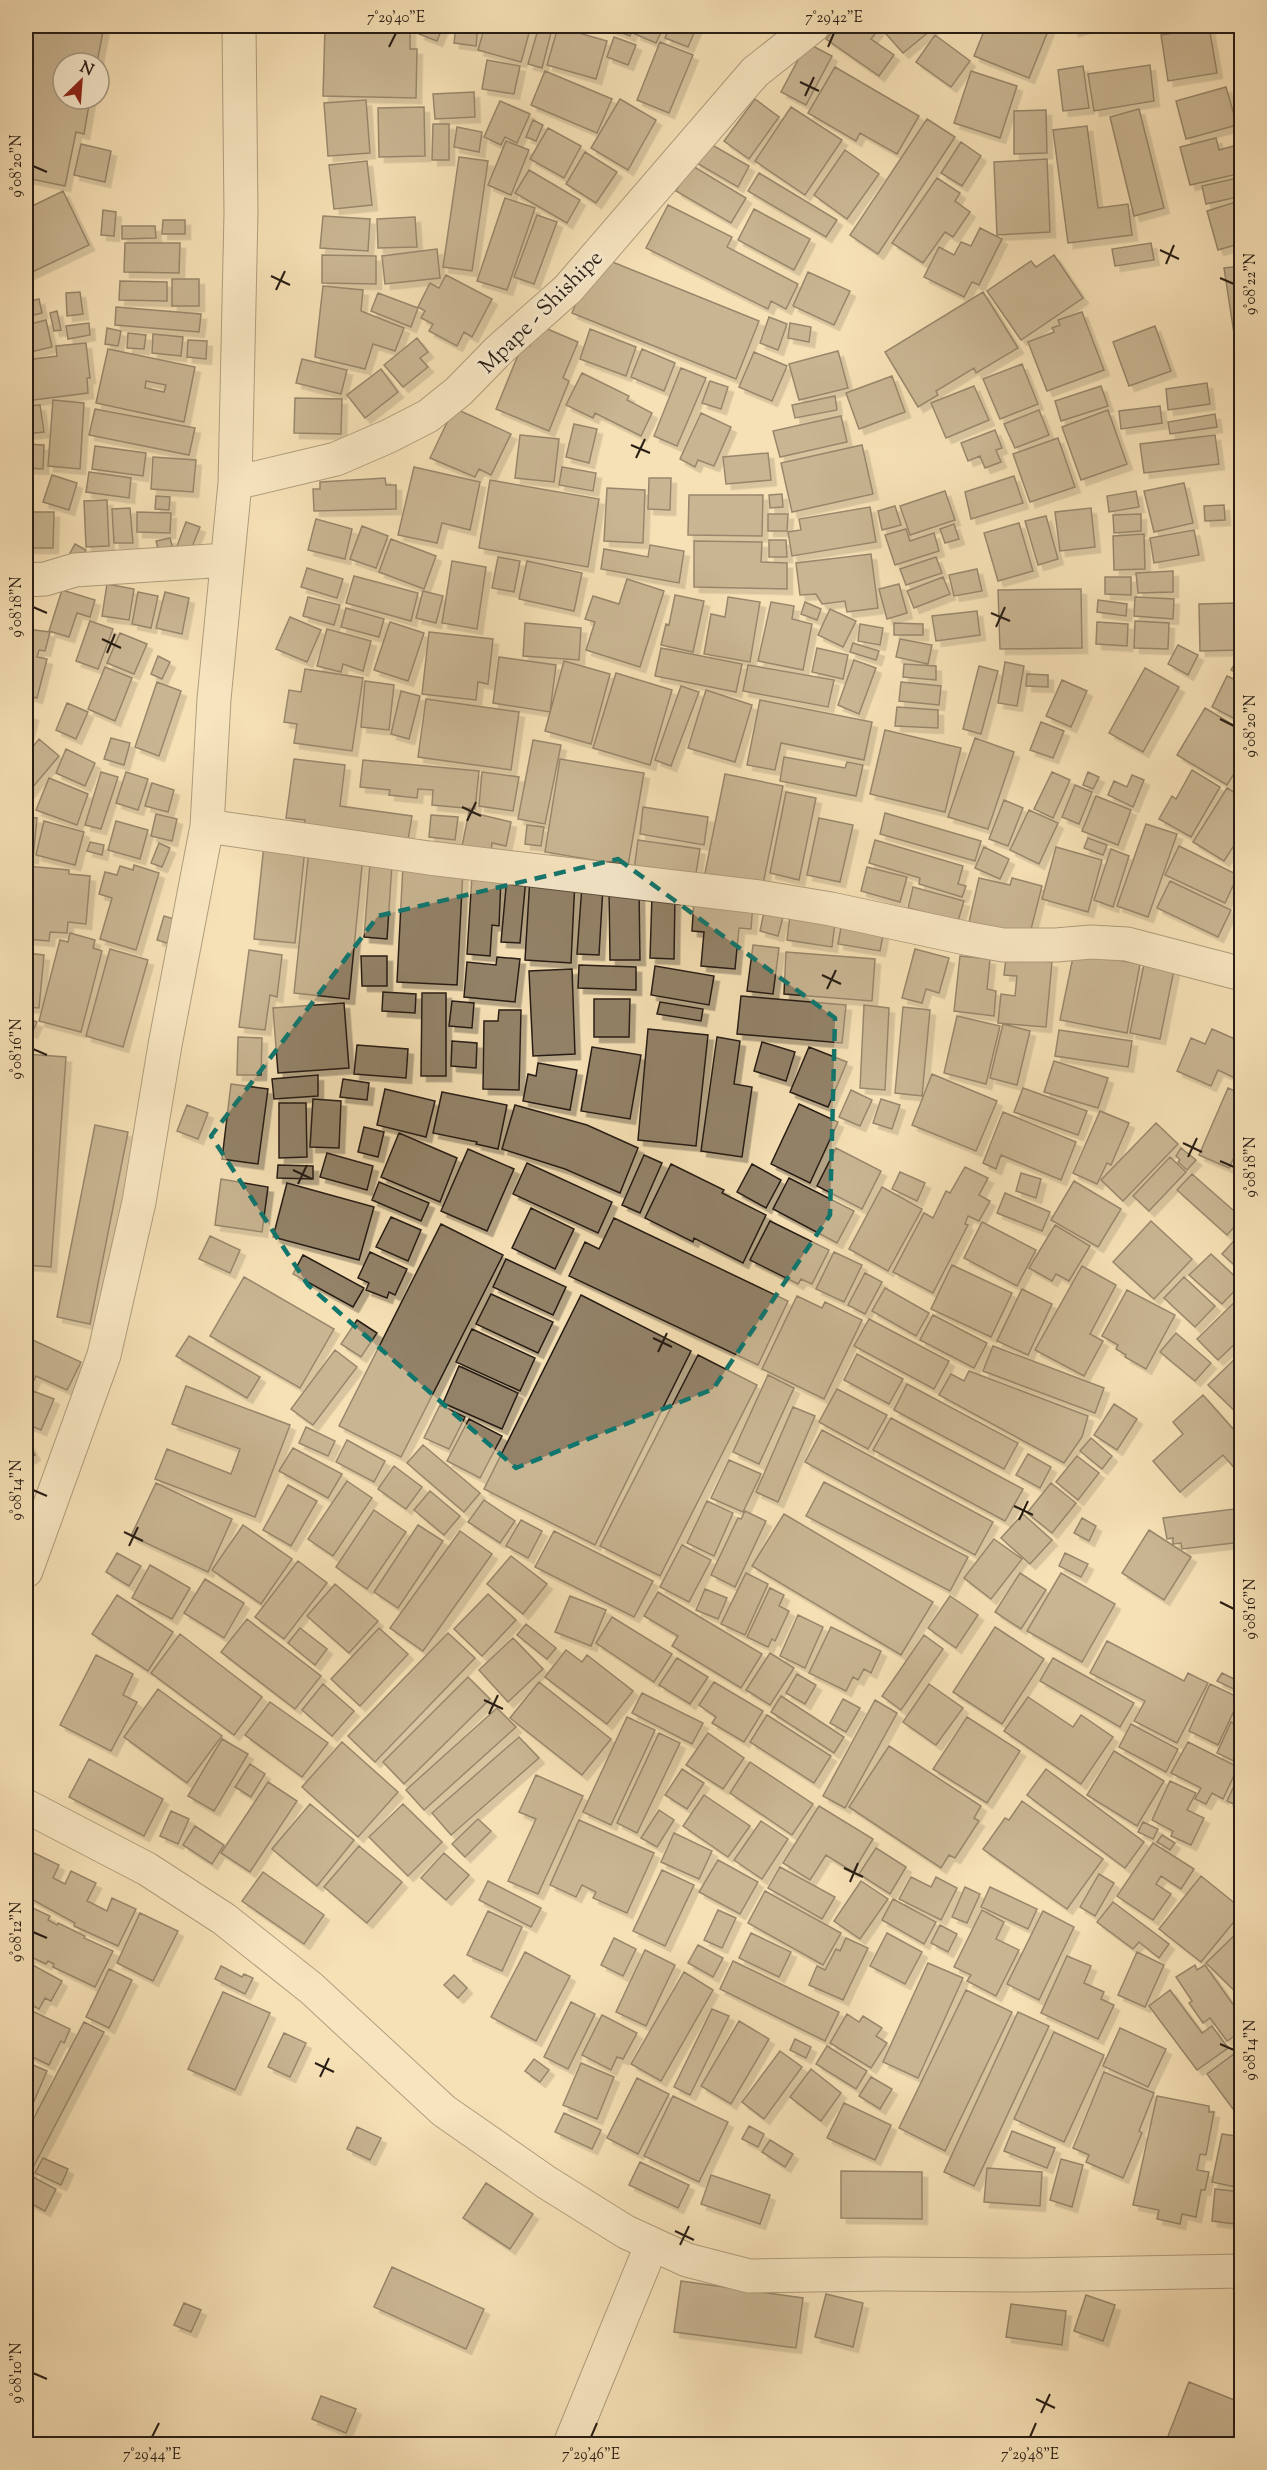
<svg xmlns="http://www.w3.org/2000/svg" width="1267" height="2470" font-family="'Sorts Mill Goudy',serif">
<defs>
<filter id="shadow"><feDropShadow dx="5.5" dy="5.5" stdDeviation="0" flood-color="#0004"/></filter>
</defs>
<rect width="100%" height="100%" fill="#f6e0b5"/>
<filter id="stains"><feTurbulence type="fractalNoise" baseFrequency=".00333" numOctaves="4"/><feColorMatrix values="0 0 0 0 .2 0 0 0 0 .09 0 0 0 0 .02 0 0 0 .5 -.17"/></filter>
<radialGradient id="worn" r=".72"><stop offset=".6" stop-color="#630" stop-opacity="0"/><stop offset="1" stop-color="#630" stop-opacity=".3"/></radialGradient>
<path fill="#938268" stroke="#281d15" stroke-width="1.5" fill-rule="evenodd" filter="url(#shadow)" d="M 33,26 L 104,26 L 97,63 L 63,63 L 63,99 L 90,99 L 84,134 L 76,132 L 65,186 L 26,178 L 26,67 Z
M 422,26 L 443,26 L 437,41 L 419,34 Z
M 456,26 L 478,26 L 476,46 L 454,43 Z
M 485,26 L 531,26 L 521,62 L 478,50 Z
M 539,26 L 552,29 L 542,68 L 528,64 Z
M 604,26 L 634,26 L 630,36 Z
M 639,26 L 664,26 L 656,43 L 635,34 Z
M 670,26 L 697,26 L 688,47 L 665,38 Z
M 836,26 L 875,26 L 879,29 L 871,39 L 894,55 L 879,76 L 826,39 Z
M 879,26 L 936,26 L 903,53 Z
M 986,26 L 1050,26 L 1029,78 L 974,56 Z
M 1071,26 L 1091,26 L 1073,31 Z
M 1174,26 L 1190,26 L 1175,30 Z
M 325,27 L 410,29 L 410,49 L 417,49 L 416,98 L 323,96 Z
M 558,27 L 607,41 L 596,79 L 547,65 Z
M 1209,27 L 1217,73 L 1168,81 L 1161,35 Z
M 935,35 L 970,61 L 951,87 L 916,62 Z
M 614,37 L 636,45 L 628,65 L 607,57 Z
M 660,42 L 693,55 L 669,113 L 637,100 Z
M 807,43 L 832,56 L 806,105 L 781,92 Z
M 487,60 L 520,66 L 514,94 L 482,89 Z
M 1150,65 L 1154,101 L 1094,111 L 1088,74 Z
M 1083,66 L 1089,108 L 1063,111 L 1058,70 Z
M 835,67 L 919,116 L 897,154 L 860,133 L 856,141 L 808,113 Z
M 545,71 L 612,99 L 597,133 L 531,105 Z
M 971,71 L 1017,86 L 1000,138 L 954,123 Z
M 1226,87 L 1237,125 L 1186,139 L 1176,101 Z
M 474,92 L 475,117 L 435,119 L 433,94 Z
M 620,99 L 656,120 L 628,170 L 591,148 Z
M 755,99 L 779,117 L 749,159 L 724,141 Z
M 366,100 L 370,153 L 328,156 L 324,103 Z
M 500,101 L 530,114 L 517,143 L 505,137 L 501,145 L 484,137 Z
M 424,107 L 425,156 L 379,157 L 378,108 Z
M 791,107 L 842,140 L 805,195 L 755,161 Z
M 1139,109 L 1164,208 L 1134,216 L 1110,117 Z
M 1046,110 L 1047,153 L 1014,154 L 1014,111 Z
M 927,119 L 955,137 L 878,254 L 850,235 Z
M 533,120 L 543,125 L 536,141 L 526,137 Z
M 433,124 L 449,124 L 449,160 L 432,160 Z
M 1087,126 L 1098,208 L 1128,204 L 1132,235 L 1068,243 L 1053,130 Z
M 457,127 L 482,132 L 479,152 L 454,147 Z
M 548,128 L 581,146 L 564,178 L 530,159 Z
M 1216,138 L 1219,150 L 1241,144 L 1242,173 L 1190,185 L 1180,147 Z
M 506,141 L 529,150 L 511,195 L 488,185 Z
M 707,142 L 749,166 L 738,187 L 695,162 Z
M 961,142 L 981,156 L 962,186 L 941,173 Z
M 81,144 L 111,151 L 105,182 L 74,175 Z
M 845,150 L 879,174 L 847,219 L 814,195 Z
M 585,152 L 617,172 L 596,203 L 566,184 Z
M 459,157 L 488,161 L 472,271 L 443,267 Z
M 1047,159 L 1050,232 L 997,235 L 994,162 Z
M 367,161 L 372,205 L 334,209 L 329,165 Z
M 691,165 L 746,198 L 731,223 L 676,191 Z
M 529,170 L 580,200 L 567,223 L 515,193 Z
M 759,173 L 837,220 L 826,237 L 748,191 Z
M 1242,177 L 1242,196 L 1206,204 L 1202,186 Z
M 937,178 L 960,193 L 955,201 L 970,212 L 953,237 L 945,232 L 923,263 L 892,243 Z
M 63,191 L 89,245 L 26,275 L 26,209 Z
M 505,198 L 535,208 L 507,290 L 477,281 Z
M 1242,200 L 1242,243 L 1218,250 L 1207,211 Z
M 668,205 L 732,237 L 727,247 L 798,284 L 786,309 L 771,301 L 768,309 L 646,248 Z
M 754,209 L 810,239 L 794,270 L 738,240 Z
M 103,210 L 116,212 L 114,236 L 101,235 Z
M 537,215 L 557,222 L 534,284 L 514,277 Z
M 323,216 L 370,219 L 368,251 L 320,248 Z
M 415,217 L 417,247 L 378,248 L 377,219 Z
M 163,220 L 185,220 L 185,234 L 162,234 Z
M 122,226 L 155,226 L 156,238 L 122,239 Z
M 980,228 L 1002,239 L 979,285 L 972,282 L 964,297 L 924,277 L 939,247 L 954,255 L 961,242 L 971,246 Z
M 125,243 L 180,243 L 179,273 L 124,272 Z
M 1151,243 L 1154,260 L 1115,266 L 1112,249 Z
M 437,249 L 440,278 L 385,284 L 382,256 Z
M 322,255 L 376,256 L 376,284 L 322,283 Z
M 1054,255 L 1083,298 L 1021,340 L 987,291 L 1031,261 L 1036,267 Z
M 600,257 L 759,321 L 736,379 L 572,313 L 589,270 Z
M 1242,266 L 1242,386 L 1224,268 Z
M 808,272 L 850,291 L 834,325 L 793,306 Z
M 446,275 L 492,299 L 472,337 L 464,332 L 457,346 L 429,331 L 433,324 L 421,318 L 425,311 L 418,307 L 430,283 L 439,288 Z
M 172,279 L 199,279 L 199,306 L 172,306 Z
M 120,281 L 167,282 L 167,301 L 119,300 Z
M 323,286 L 363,290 L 361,311 L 404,328 L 395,351 L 373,344 L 365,369 L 315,357 Z
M 80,292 L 83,314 L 67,316 L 66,293 Z
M 983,292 L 1018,348 L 976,373 L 974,368 L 936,391 L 938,395 L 918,407 L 885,352 Z
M 378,293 L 418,308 L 411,327 L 371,311 Z
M 39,299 L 42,313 L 26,317 L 26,302 Z
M 116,307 L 201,314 L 199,332 L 115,325 Z
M 57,311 L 61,330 L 54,331 L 50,313 Z
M 1082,312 L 1104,370 L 1047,391 L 1028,342 L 1054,332 L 1052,328 L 1060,325 L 1058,320 Z
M 769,317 L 787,324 L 778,350 L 760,343 Z
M 46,320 L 52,347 L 26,353 L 26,325 Z
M 89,323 L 90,335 L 68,339 L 66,326 Z
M 790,323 L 811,327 L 809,342 L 788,338 Z
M 538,325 L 578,342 L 563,378 L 569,381 L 549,431 L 496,409 L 523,343 L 530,346 Z
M 1155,326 L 1171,371 L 1129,386 L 1113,342 Z
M 107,328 L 121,331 L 118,346 L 105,344 Z
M 590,329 L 636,347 L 626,376 L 580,359 Z
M 128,333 L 146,335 L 144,349 L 127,348 Z
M 153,334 L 183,337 L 181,356 L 152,353 Z
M 417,338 L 428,352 L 420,358 L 428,367 L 403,387 L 384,365 Z
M 188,340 L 207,341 L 206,359 L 187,357 Z
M 86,343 L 90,378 L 87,378 L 88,393 L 26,401 L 26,360 L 57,356 L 56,346 Z
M 108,349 L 195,367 L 184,422 L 96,403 ZM 146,381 L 166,385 L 164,392 L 145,388 Z
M 642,349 L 675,363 L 664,391 L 631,377 Z
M 838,351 L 848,388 L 799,400 L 789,364 Z
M 754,352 L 787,366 L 772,401 L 739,387 Z
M 302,359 L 347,370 L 341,394 L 296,383 Z
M 1022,364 L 1038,404 L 1000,419 L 983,379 Z
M 681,368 L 706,378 L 677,446 L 654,436 Z
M 381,369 L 398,392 L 365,418 L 347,395 Z
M 582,373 L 629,396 L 627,400 L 652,413 L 641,436 L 595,413 L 593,418 L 566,405 Z
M 892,376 L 905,412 L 859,429 L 846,393 Z
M 710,381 L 728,387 L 721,409 L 702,403 Z
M 1207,383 L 1210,404 L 1168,410 L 1166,389 Z
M 974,386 L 989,420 L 946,438 L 931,403 Z
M 1101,386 L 1108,406 L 1061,421 L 1055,401 Z
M 835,396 L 837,410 L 795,418 L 792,405 Z
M 295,398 L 342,399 L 341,434 L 294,433 Z
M 53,400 L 84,403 L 80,469 L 48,466 Z
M 40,405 L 44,432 L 26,434 L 26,406 Z
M 1160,406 L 1162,423 L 1121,429 L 1119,411 Z
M 454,408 L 511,434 L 491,475 L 479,469 L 475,477 L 430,458 Z
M 95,409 L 195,428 L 189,455 L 89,435 Z
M 1039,410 L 1049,435 L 1015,448 L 1004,424 Z
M 1108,410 L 1127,464 L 1081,480 L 1062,427 Z
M 701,413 L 731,427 L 714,466 L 698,460 L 695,467 L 680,459 Z
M 1215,414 L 1217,427 L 1170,434 L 1168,422 Z
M 841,416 L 847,442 L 780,457 L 773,431 Z
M 1240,421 L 1242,421 L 1242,458 L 1241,458 Z
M 574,424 L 597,429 L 589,463 L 566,457 Z
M 995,430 L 1002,448 L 996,450 L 1001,462 L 985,468 L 980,456 L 968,461 L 961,443 Z
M 520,435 L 559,439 L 554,482 L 515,478 Z
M 1215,435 L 1219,464 L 1144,473 L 1140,444 Z
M 1058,438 L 1075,487 L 1030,502 L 1013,454 Z
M 26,444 L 44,445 L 43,469 L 26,468 Z
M 862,445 L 873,494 L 792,512 L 781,463 Z
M 95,446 L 146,453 L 143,476 L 92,469 Z
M 768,453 L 771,480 L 726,484 L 723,457 Z
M 153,457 L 196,460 L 193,492 L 151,489 Z
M 414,467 L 480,482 L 470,530 L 442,523 L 437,543 L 398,535 Z
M 562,467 L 596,473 L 593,491 L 559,485 Z
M 89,472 L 131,478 L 129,498 L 86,492 Z
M 52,475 L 77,483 L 69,510 L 43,502 Z
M 1014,476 L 1023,503 L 971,519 L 965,492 Z
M 385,478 L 386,485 L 396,485 L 396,509 L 314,511 L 313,489 L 320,489 L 320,482 Z
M 649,478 L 671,478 L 670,510 L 648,509 Z
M 490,480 L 599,499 L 588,567 L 479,548 Z
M 1184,483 L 1193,523 L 1154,532 L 1144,491 Z
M 607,488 L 645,490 L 643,543 L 604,541 Z
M 945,491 L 955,520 L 910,535 L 900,506 Z
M 1136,491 L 1139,507 L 1109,512 L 1107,496 Z
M 782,494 L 783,507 L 770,508 L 769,495 Z
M 689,495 L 763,495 L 762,536 L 688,535 Z
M 156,496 L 170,497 L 169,510 L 155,509 Z
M 107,500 L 109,546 L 86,547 L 84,501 Z
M 1224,505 L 1225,520 L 1205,521 L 1204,506 Z
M 895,506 L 901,525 L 882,530 L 878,511 Z
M 870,507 L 876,542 L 792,556 L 788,532 L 801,530 L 799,519 Z
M 130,508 L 133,543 L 114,543 L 112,509 Z
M 1091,508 L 1095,547 L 1060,551 L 1055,512 Z
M 26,512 L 54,512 L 53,548 L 26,548 Z
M 137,512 L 171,513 L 170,533 L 137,532 Z
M 768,514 L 788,514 L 787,531 L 768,531 Z
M 1141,514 L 1141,531 L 1114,533 L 1113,515 Z
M 1046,516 L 1058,559 L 1038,565 L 1025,521 Z
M 316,519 L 352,529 L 345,559 L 308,550 Z
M 186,522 L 200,527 L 190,552 L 177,546 Z
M 1019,523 L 1033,571 L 998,581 L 984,533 Z
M 954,524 L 959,539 L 945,543 L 940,529 Z
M 362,526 L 388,536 L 376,568 L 350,559 Z
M 906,529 L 910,541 L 934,533 L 939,551 L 895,565 L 885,535 Z
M 1194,530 L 1199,555 L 1154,563 L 1150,538 Z
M 1144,534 L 1145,569 L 1114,570 L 1113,536 Z
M 170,538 L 173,549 L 159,552 L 156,541 Z
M 391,539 L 436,556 L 424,589 L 379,572 Z
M 769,540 L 786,540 L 787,557 L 769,557 Z
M 694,541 L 762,542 L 761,562 L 787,563 L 787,589 L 694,587 Z
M 75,544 L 86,550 L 80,560 L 70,553 Z
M 650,545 L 684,551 L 679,583 L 601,569 L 604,549 L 648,557 Z
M 871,554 L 878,608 L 847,612 L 845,601 L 822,604 L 816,594 L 800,595 L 796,563 Z
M 498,557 L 520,561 L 514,592 L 492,588 Z
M 936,557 L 942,573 L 906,585 L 900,569 Z
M 452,561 L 486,567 L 477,629 L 442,623 Z
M 527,561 L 582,573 L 574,611 L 519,599 Z
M 307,568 L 343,579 L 337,598 L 301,587 Z
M 977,569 L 982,591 L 954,596 L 949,575 Z
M 1173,571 L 1173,592 L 1138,593 L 1136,573 Z
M 354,576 L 418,593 L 411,621 L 346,603 Z
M 943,577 L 950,594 L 914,608 L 907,591 Z
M 1105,577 L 1131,577 L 1131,595 L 1105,594 Z
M 627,579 L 664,591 L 640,667 L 586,650 L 595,622 L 585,619 L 593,596 L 619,604 Z
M 107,584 L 134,589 L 129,620 L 102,616 Z
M 899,584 L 907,613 L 887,619 L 879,589 Z
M 1081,589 L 1082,648 L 1000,649 L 998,590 Z
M 62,590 L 95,600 L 90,617 L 77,613 L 69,637 L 49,631 Z
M 423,591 L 443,596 L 436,623 L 416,618 Z
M 138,592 L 158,596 L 151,628 L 132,624 Z
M 165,592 L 189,598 L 182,634 L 156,628 Z
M 675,595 L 704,601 L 693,652 L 661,645 L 666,624 L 669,625 Z
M 308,597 L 340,605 L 334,625 L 303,616 Z
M 728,597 L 760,602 L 750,662 L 704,654 L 711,614 L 725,617 Z
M 1135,597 L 1174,599 L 1173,619 L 1134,616 Z
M 1098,600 L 1127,604 L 1126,616 L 1097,612 Z
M 771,602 L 794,606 L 792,619 L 812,624 L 803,670 L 758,661 Z
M 805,602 L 821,609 L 817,620 L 801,614 Z
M 1238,603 L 1239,650 L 1200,651 L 1199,604 Z
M 346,608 L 384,619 L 379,637 L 341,627 Z
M 830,609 L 856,621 L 843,647 L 818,635 Z
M 977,611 L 980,635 L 936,641 L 932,616 Z
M 290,617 L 321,630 L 307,662 L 276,649 Z
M 90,621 L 113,629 L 98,669 L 76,661 Z
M 1135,621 L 1169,623 L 1168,649 L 1134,648 Z
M 390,622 L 424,633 L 408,681 L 374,670 Z
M 1097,622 L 1128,624 L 1127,646 L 1096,644 Z
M 525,623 L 581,628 L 579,660 L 523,656 Z
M 894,623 L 923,624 L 923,635 L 894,635 Z
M 860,624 L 883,628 L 880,645 L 858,641 Z
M 26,629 L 50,632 L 45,651 L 39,650 L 37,657 L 47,659 L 37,698 L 26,695 Z
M 327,629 L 371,641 L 363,671 L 343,664 L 341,672 L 317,666 Z
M 429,632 L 493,639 L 488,684 L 478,682 L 476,700 L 422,694 Z
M 120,633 L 147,644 L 134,674 L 107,663 Z
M 900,639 L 932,645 L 928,664 L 896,657 Z
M 853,643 L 879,651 L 876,660 L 850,652 Z
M 1178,645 L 1198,655 L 1188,675 L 1168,664 Z
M 661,648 L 742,664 L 736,692 L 655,676 Z
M 817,648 L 848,655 L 843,679 L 812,672 Z
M 1242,652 L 1242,676 L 1231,670 Z
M 158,656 L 170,662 L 162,679 L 151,674 Z
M 499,657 L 556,665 L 550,712 L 493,703 Z
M 854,660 L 876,668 L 859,714 L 838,705 Z
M 564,661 L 610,674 L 591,744 L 545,731 Z
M 1005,662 L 1024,666 L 1017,706 L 998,703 Z
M 904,664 L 936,666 L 936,680 L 903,677 Z
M 748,665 L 834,680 L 828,707 L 743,691 Z
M 979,666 L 998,671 L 981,734 L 963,729 Z
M 105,667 L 132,678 L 115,721 L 88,709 Z
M 1145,668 L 1179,687 L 1143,752 L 1109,733 Z
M 305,669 L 363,678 L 352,751 L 294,743 L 297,724 L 284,722 L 289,690 L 301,692 Z
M 616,673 L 672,690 L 650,765 L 593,748 Z
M 1027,674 L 1048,675 L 1048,687 L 1026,686 Z
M 1227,676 L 1242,683 L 1241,722 L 1212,707 Z
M 1062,680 L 1087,691 L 1071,727 L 1046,716 Z
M 365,681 L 394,685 L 389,730 L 361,727 Z
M 157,682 L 181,691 L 159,756 L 135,747 Z
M 901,682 L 941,686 L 939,705 L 899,701 Z
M 681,686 L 699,692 L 671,766 L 655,760 Z
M 706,690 L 752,705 L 735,762 L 688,748 Z
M 401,691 L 420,696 L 409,739 L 391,734 Z
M 426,699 L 519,712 L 511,770 L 418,757 Z
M 760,700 L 872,722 L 864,760 L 781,743 L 775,770 L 747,765 Z
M 67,703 L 88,712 L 76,739 L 56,730 Z
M 897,707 L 938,710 L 938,728 L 895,726 Z
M 1205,708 L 1242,730 L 1242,761 L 1227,785 L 1177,755 Z
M 26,713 L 33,715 L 26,744 Z
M 1041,722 L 1064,731 L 1053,758 L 1030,750 Z
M 885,730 L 961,748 L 945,812 L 870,794 Z
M 111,738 L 130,743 L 124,765 L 104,759 Z
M 975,738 L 1014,752 L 988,829 L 948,817 Z
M 39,739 L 59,756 L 26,795 L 26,755 Z
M 533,740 L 561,745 L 545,824 L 518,819 Z
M 66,749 L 95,763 L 85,786 L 56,773 Z
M 784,757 L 845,768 L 847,762 L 863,765 L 856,796 L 780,781 Z
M 294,759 L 345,765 L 340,806 L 412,816 L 408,840 L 304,827 L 305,820 L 286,818 Z
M 560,759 L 644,773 L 628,866 L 545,852 Z
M 363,760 L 479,771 L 475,809 L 432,805 L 433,790 L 418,789 L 417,798 L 389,795 L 390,790 L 360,787 Z
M 1192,770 L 1220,787 L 1191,837 L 1159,819 L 1172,796 L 1176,799 Z
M 101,772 L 118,777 L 101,829 L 85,825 Z
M 126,772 L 148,779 L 138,810 L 116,803 Z
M 482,772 L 519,777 L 513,811 L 479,806 Z
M 1052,772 L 1070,780 L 1053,818 L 1034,809 Z
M 1088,772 L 1099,777 L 1093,789 L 1083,785 Z
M 725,774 L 783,786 L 762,889 L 704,878 Z
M 1132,775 L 1144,780 L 1133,807 L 1108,795 L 1114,781 L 1127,787 Z
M 49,778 L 88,794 L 77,825 L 36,810 Z
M 152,783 L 174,790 L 168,812 L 145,806 Z
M 1075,785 L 1092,792 L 1079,824 L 1062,817 Z
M 1227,788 L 1242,797 L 1242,833 L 1224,861 L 1193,842 Z
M 786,792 L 816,798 L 799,880 L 770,873 Z
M 1096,796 L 1131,810 L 1118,845 L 1082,831 Z
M 1004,800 L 1023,808 L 1008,846 L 989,839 Z
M 643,807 L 708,817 L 704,845 L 640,834 Z
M 1029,810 L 1058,823 L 1039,864 L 1010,850 Z
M 469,812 L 511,822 L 506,846 L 492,843 L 491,852 L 462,846 Z
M 885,813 L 981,841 L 975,861 L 880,834 Z
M 156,814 L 177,819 L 172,841 L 151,836 Z
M 431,815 L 458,817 L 455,840 L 429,837 Z
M 26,817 L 37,818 L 33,858 L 26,858 Z
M 819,818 L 853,825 L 840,882 L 807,875 Z
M 44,821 L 84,832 L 75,865 L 36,855 Z
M 116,821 L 148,830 L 140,859 L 108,850 Z
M 1146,824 L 1177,834 L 1148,917 L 1117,906 Z
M 527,825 L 544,827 L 541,846 L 525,844 Z
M 1088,838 L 1107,845 L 1103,855 L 1084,848 Z
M 638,840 L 700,849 L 695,879 L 634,870 Z
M 875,840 L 963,866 L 958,884 L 966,886 L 962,897 L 919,884 L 920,878 L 869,863 Z
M 90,842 L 104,845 L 102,855 L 87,851 Z
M 159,843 L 170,848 L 162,867 L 151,863 Z
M 264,845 L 305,849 L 295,943 L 254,939 Z
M 1179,846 L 1238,875 L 1225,903 L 1165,875 Z
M 984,847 L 1009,859 L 1000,879 L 975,868 Z
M 1056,847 L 1102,860 L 1088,912 L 1042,899 Z
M 1111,849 L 1129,856 L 1113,907 L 1094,900 Z
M 309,850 L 363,856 L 349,999 L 294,993 Z
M 370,862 L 392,864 L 387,939 L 364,937 Z
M 134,865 L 159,873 L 136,950 L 100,939 L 112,898 L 99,894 L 105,872 L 117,875 L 120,866 L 133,870 Z
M 403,865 L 463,869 L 457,985 L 397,982 Z
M 26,866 L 69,870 L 69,874 L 90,876 L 86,924 L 68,922 L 67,933 L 50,932 L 49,941 L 26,939 Z
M 867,867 L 907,877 L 900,902 L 861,891 Z
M 472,876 L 501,878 L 499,926 L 492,925 L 490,956 L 467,954 Z
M 507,877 L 526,878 L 520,943 L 501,942 Z
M 530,877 L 575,880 L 571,963 L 525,960 Z
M 979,878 L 1010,885 L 1012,878 L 1042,886 L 1029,937 L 969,922 Z
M 1170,881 L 1231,910 L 1218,937 L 1157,908 Z
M 582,885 L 603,887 L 599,955 L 577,954 Z
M 913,887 L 964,901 L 958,921 L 908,908 Z
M 609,889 L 639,889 L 640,960 L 610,960 Z
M 652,895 L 675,896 L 674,959 L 650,958 Z
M 694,899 L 753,904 L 751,929 L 739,928 L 735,969 L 701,966 L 704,932 L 692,931 Z
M 764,912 L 783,917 L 778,936 L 760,931 Z
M 790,915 L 835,922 L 832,947 L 787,940 Z
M 164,916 L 177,920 L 170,944 L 157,940 Z
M 842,922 L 884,929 L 880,951 L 838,944 Z
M 70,933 L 95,940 L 93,948 L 102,951 L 81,1032 L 39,1021 L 60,940 L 68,942 Z
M 753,945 L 779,948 L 773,994 L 747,991 Z
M 110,949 L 148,960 L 123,1047 L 86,1036 Z
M 915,949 L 949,958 L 939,993 L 926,989 L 922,1003 L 902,998 Z
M 249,950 L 282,955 L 277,997 L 270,995 L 265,1030 L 239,1027 Z
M 786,952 L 875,959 L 872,1001 L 784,994 Z
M 1074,952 L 1140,964 L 1127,1033 L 1060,1020 Z
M 26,953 L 44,955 L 39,1008 L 26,1007 Z
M 361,956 L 387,956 L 387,986 L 362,986 Z
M 960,956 L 990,959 L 987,989 L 996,991 L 994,1016 L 954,1011 Z
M 497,957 L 520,959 L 515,1002 L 464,997 L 467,962 L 496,965 Z
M 1006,958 L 1052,962 L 1046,1027 L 998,1023 L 1001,994 L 1015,996 L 1017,976 L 1004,975 Z
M 1145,959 L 1175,965 L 1160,1039 L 1130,1033 Z
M 579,965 L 636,967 L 636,990 L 578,988 Z
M 655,966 L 714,976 L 709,1005 L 651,995 Z
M 572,969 L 575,1054 L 533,1056 L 529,971 Z
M 383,992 L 416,994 L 415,1013 L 382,1011 Z
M 422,993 L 446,993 L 446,1076 L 421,1076 Z
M 741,996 L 846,1005 L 842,1043 L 737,1034 Z
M 594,999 L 630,999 L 629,1037 L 594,1037 Z
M 452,1001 L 474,1003 L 472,1028 L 449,1026 Z
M 660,1002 L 703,1009 L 701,1021 L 657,1014 Z
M 344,1003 L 349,1068 L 278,1073 L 273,1008 Z
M 864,1005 L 889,1008 L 885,1090 L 860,1088 Z
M 903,1007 L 930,1010 L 922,1096 L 895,1093 Z
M 499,1010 L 521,1010 L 519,1090 L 483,1089 L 484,1021 L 498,1021 Z
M 957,1016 L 1000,1026 L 986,1084 L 944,1073 Z
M 26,1018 L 37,1022 L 32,1033 L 26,1030 Z
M 1003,1024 L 1030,1031 L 1017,1085 L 990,1078 Z
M 648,1029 L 708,1035 L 696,1146 L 638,1140 Z
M 1212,1029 L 1242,1042 L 1242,1062 L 1235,1078 L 1218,1070 L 1211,1086 L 1177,1071 L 1191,1038 L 1205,1044 Z
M 1059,1030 L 1132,1041 L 1128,1067 L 1055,1056 Z
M 238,1037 L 262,1038 L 261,1075 L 237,1075 Z
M 717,1037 L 740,1041 L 734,1084 L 752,1087 L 742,1157 L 701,1151 Z
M 452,1041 L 477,1043 L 476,1068 L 451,1066 Z
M 762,1042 L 795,1052 L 786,1081 L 754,1071 Z
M 357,1045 L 408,1049 L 406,1078 L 354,1074 Z
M 592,1047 L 641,1055 L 630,1119 L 581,1111 Z
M 809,1047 L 847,1062 L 828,1107 L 790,1092 Z
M 26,1054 L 66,1057 L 51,1267 L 26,1265 Z
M 1054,1061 L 1108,1078 L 1098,1108 L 1044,1092 Z
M 538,1063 L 577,1070 L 570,1110 L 523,1101 L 528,1074 L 536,1076 Z
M 932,1074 L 997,1101 L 976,1151 L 912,1125 Z
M 318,1075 L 318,1096 L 274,1099 L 272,1079 Z
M 343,1079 L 369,1083 L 367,1100 L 340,1097 Z
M 231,1084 L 268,1089 L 258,1164 L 222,1159 Z
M 1023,1088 L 1087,1111 L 1078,1135 L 1014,1112 Z
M 1228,1088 L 1242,1094 L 1242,1140 L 1229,1168 L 1199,1155 Z
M 385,1089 L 435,1101 L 426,1137 L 377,1125 Z
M 851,1090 L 872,1100 L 860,1126 L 839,1117 Z
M 442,1092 L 507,1105 L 498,1149 L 476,1144 L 477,1142 L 433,1133 Z
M 313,1099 L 341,1101 L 339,1148 L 310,1147 Z
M 881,1099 L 900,1105 L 892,1129 L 873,1123 Z
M 279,1103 L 306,1103 L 307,1157 L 279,1158 Z
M 799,1104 L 838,1122 L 810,1183 L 771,1164 Z
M 187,1105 L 208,1113 L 198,1139 L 177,1131 Z
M 515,1105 L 587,1125 L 638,1148 L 620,1193 L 565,1169 L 502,1149 Z
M 1100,1111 L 1129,1123 L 1111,1165 L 1107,1163 L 1097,1184 L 1073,1173 Z
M 1003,1112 L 1076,1142 L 1061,1180 L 1001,1155 L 996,1169 L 983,1163 Z
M 1156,1123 L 1178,1144 L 1123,1201 L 1101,1180 Z
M 95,1125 L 128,1132 L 90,1324 L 57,1317 Z
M 364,1127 L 384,1132 L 378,1157 L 358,1152 Z
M 399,1133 L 457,1158 L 440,1202 L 381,1177 Z
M 836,1148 L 881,1171 L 862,1209 L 817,1186 Z
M 1181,1148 L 1196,1160 L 1187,1170 L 1178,1162 L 1180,1160 L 1176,1156 Z
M 468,1149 L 514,1169 L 487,1231 L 441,1211 Z
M 327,1153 L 373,1166 L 367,1190 L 320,1177 Z
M 644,1155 L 662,1163 L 640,1213 L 622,1205 Z
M 1170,1157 L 1186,1172 L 1149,1211 L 1133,1196 Z
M 527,1163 L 612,1202 L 598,1233 L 513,1194 Z
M 671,1164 L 724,1190 L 722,1193 L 766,1215 L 743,1263 L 694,1238 L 693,1242 L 645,1218 Z
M 752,1164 L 781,1180 L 766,1208 L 737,1192 Z
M 278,1165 L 313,1166 L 313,1179 L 277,1178 Z
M 965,1167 L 988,1178 L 979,1195 L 990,1201 L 979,1221 L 968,1216 L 965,1224 L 968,1225 L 933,1293 L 893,1272 L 924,1213 L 933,1218 L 946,1191 L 950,1193 Z
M 900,1172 L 925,1183 L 917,1201 L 892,1189 Z
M 1021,1173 L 1041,1179 L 1036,1198 L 1016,1191 Z
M 1192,1174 L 1242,1218 L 1227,1235 L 1177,1190 Z
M 789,1178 L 854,1211 L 837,1243 L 773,1209 Z
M 221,1179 L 268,1187 L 262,1232 L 215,1225 Z
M 1074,1181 L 1121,1209 L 1098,1247 L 1051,1220 Z
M 379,1182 L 429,1203 L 421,1221 L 372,1200 Z
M 287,1183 L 374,1207 L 359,1260 L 273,1237 Z
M 882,1187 L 922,1209 L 888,1271 L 849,1249 Z
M 1005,1193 L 1050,1212 L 1042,1231 L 997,1213 Z
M 531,1208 L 574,1229 L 555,1269 L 512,1248 Z
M 391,1217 L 421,1230 L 408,1261 L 376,1247 Z
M 614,1218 L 788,1301 L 758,1365 L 569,1276 L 585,1242 L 599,1249 Z
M 770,1221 L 829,1250 L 812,1284 L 801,1279 L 798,1284 L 750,1260 Z
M 1151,1221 L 1192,1259 L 1154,1299 L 1113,1262 Z
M 982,1222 L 1036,1250 L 1017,1286 L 964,1258 Z
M 441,1224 L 503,1255 L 401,1457 L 339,1426 Z
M 1055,1225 L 1090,1246 L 1069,1281 L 1056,1274 L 1052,1281 L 1029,1268 Z
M 1242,1232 L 1242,1272 L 1222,1254 Z
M 210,1236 L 240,1250 L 230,1273 L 199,1259 Z
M 370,1252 L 407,1269 L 395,1295 L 389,1292 L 387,1298 L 366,1290 L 369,1283 L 358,1278 Z
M 834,1252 L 862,1265 L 844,1302 L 816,1289 Z
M 1211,1254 L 1242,1283 L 1222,1304 L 1189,1275 Z
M 303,1255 L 364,1288 L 353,1307 L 293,1274 Z
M 506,1259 L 566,1287 L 553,1315 L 493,1287 Z
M 952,1265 L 1012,1293 L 991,1337 L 931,1309 Z
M 1082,1266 L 1116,1285 L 1090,1334 L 1103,1341 L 1084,1376 L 1035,1350 Z
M 865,1273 L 882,1282 L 865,1314 L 848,1305 Z
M 244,1277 L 334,1329 L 300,1388 L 210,1336 Z
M 1184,1277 L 1215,1306 L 1195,1327 L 1164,1298 Z
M 885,1288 L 929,1313 L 916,1336 L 872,1311 Z
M 1022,1289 L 1052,1304 L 1028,1355 L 997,1341 Z
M 1127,1290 L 1175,1315 L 1146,1369 L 1125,1357 L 1126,1355 L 1116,1349 L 1118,1345 L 1102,1336 Z
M 491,1294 L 553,1322 L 538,1353 L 476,1324 Z
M 581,1295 L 691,1351 L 595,1545 L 484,1489 Z
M 1242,1295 L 1242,1337 L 1218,1360 L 1197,1339 Z
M 797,1296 L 822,1308 L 825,1302 L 862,1320 L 824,1399 L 762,1369 Z
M 933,1315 L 987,1343 L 974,1368 L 920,1340 Z
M 869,1319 L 949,1361 L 934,1389 L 854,1346 Z
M 357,1320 L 377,1333 L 361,1357 L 341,1344 Z
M 472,1329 L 535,1358 L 520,1391 L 456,1362 Z
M 1176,1333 L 1211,1363 L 1195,1381 L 1160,1352 Z
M 189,1336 L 260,1377 L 247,1398 L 176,1356 Z
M 26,1337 L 81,1362 L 67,1390 L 36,1376 L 26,1396 Z
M 993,1346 L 1104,1388 L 1095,1413 L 983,1371 Z
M 335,1350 L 357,1367 L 313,1425 L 291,1409 Z
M 1242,1352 L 1242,1418 L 1208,1385 Z
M 857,1354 L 903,1379 L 889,1404 L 844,1380 Z
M 698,1355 L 757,1385 L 660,1576 L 600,1546 Z
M 459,1366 L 518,1393 L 502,1429 L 443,1403 Z
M 969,1371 L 1088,1416 L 1082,1437 L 1064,1463 L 939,1395 L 951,1374 L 964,1381 Z
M 768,1375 L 794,1388 L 759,1464 L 733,1452 Z
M 907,1384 L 1018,1443 L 1004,1469 L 894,1410 Z
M 186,1386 L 290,1425 L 255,1517 L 155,1479 L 167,1449 L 231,1474 L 240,1449 L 172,1424 Z
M 837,1389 L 887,1415 L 868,1449 L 819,1422 Z
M 33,1391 L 54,1399 L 41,1430 L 26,1424 L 26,1410 Z
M 1203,1395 L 1242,1439 L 1242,1466 L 1237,1471 L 1223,1455 L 1180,1492 L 1153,1461 L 1183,1434 L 1173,1422 Z
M 1114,1404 L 1137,1419 L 1117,1450 L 1094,1435 Z
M 440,1405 L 465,1417 L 449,1449 L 424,1438 Z
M 793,1407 L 815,1416 L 778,1502 L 756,1492 Z
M 891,1418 L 1023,1489 L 1005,1521 L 873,1450 Z
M 469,1419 L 502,1436 L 480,1478 L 447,1461 Z
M 306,1427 L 335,1441 L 328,1456 L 299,1443 Z
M 822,1430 L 993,1522 L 975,1555 L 805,1462 Z
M 1091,1438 L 1112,1456 L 1102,1469 L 1080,1451 Z
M 26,1439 L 35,1455 L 26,1460 Z
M 347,1440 L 385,1461 L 374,1482 L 336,1462 Z
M 423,1445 L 480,1493 L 464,1512 L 407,1463 Z
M 293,1448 L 342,1474 L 328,1498 L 279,1471 Z
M 1028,1454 L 1051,1467 L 1040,1488 L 1016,1475 Z
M 1077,1456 L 1099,1473 L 1078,1500 L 1056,1482 Z
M 729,1460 L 761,1474 L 743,1512 L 711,1498 Z
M 394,1466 L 422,1487 L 406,1509 L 378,1489 Z
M 347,1481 L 372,1498 L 333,1556 L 308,1539 Z
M 824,1482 L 968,1557 L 950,1591 L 806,1516 Z
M 156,1483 L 232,1519 L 208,1572 L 131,1536 Z
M 1051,1483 L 1076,1503 L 1052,1533 L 1027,1513 Z
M 288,1485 L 317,1501 L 291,1546 L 263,1530 Z
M 430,1491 L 460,1516 L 444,1535 L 414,1510 Z
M 484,1500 L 515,1521 L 500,1543 L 468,1522 Z
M 707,1501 L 733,1513 L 714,1556 L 687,1543 Z
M 1242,1508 L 1242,1542 L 1182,1549 L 1181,1543 L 1173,1544 L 1173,1538 L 1167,1539 L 1163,1518 Z
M 374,1510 L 406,1532 L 367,1589 L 336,1567 Z
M 745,1511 L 766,1521 L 735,1587 L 711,1575 L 738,1518 L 741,1519 Z
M 784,1514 L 933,1602 L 901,1655 L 752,1566 Z
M 1023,1514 L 1052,1540 L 1030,1564 L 1001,1538 Z
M 1082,1518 L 1096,1526 L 1089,1541 L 1074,1533 Z
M 521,1520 L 542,1531 L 528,1558 L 506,1546 Z
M 243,1525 L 292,1559 L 261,1604 L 212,1570 Z
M 418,1525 L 443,1541 L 398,1608 L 374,1592 Z
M 1149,1530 L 1191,1557 L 1164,1600 L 1122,1573 Z
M 460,1531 L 492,1554 L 423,1651 L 390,1628 Z
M 554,1531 L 653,1581 L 634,1617 L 535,1567 Z
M 994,1539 L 1022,1559 L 991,1599 L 964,1578 Z
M 682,1545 L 711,1560 L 689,1602 L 660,1587 Z
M 117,1553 L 141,1566 L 129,1586 L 106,1572 Z
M 1065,1553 L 1088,1564 L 1081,1577 L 1059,1566 Z
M 511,1556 L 547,1584 L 523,1614 L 487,1584 Z
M 298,1561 L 327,1583 L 284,1639 L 255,1617 Z
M 150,1565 L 190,1588 L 172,1619 L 132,1598 Z
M 746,1573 L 768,1584 L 745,1635 L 721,1624 Z
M 1020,1573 L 1046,1590 L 1021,1629 L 995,1612 Z
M 1061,1573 L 1115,1604 L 1082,1662 L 1027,1631 Z
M 205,1579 L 244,1603 L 224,1638 L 184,1613 Z
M 335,1584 L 378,1621 L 349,1653 L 307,1616 Z
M 770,1588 L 784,1595 L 779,1606 L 789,1611 L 775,1641 L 772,1639 L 768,1647 L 747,1637 Z
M 705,1589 L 727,1598 L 718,1619 L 696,1610 Z
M 658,1592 L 762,1654 L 741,1688 L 672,1646 L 678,1636 L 644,1616 Z
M 488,1594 L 516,1620 L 482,1656 L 454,1629 Z
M 117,1595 L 173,1632 L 148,1671 L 92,1634 Z
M 570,1596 L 606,1610 L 591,1646 L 555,1632 Z
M 950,1596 L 978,1615 L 956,1648 L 928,1628 Z
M 798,1615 L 823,1627 L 805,1668 L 780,1656 Z
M 612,1617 L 672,1654 L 654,1682 L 596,1643 Z
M 247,1619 L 321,1676 L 295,1709 L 221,1652 Z
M 526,1624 L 556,1648 L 547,1659 L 517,1635 Z
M 831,1627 L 881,1651 L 871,1673 L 864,1669 L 858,1680 L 853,1677 L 846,1691 L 809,1673 Z
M 995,1627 L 1044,1659 L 1002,1724 L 953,1692 Z
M 300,1628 L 327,1649 L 315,1665 L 288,1643 Z
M 379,1628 L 408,1654 L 360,1706 L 331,1679 Z
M 448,1633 L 475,1658 L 375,1762 L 348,1736 Z
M 180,1634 L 262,1697 L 234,1735 L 151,1673 Z
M 924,1635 L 943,1649 L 901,1710 L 882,1696 Z
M 513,1638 L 543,1669 L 508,1702 L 479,1670 Z
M 1107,1641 L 1184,1681 L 1188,1673 L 1208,1683 L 1177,1743 L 1134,1721 L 1145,1701 L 1090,1673 Z
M 566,1650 L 582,1662 L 587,1655 L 633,1691 L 607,1724 L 545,1677 Z
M 770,1653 L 794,1668 L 770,1705 L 746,1690 Z
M 96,1655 L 133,1674 L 123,1695 L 137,1702 L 111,1751 L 60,1725 Z
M 677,1658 L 708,1677 L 690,1704 L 659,1685 Z
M 1053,1658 L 1134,1703 L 1120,1727 L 1040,1681 Z
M 1222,1673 L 1242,1683 L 1242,1693 L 1217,1681 Z
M 797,1674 L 816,1685 L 805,1704 L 786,1693 Z
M 468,1677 L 490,1699 L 404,1784 L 383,1762 Z
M 539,1682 L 611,1739 L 582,1775 L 510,1718 Z
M 714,1682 L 763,1711 L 744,1742 L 712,1723 L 716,1717 L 699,1705 Z
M 323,1684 L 354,1711 L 332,1736 L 302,1710 Z
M 929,1684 L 963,1708 L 936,1745 L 903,1722 Z
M 1210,1684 L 1240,1698 L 1218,1745 L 1189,1731 Z
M 158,1689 L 222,1736 L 187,1783 L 124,1737 Z
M 642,1693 L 703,1723 L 692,1744 L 632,1713 Z
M 781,1696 L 844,1737 L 834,1753 L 771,1712 Z
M 1028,1697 L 1073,1727 L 1081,1715 L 1113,1737 L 1081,1784 L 1004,1731 Z
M 843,1699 L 860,1708 L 846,1732 L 830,1723 Z
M 875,1700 L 897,1713 L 845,1808 L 823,1796 Z
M 270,1702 L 328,1743 L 302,1777 L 245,1735 Z
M 497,1708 L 516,1727 L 424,1810 L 406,1790 Z
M 767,1715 L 831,1756 L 814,1783 L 750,1742 Z
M 627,1717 L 655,1730 L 611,1825 L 583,1812 Z
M 967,1717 L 1020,1751 L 987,1803 L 933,1769 Z
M 1231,1722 L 1242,1727 L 1242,1755 L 1238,1763 L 1217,1753 Z
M 1131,1724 L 1178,1749 L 1166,1772 L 1119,1747 Z
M 659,1733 L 680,1743 L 637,1833 L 617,1823 Z
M 708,1733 L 744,1758 L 723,1789 L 686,1765 Z
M 519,1737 L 539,1758 L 451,1835 L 432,1813 Z
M 222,1739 L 248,1754 L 214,1811 L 188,1796 Z
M 342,1742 L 398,1792 L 358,1837 L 302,1787 Z
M 1188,1742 L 1238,1767 L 1223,1799 L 1212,1793 L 1206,1804 L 1195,1799 L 1201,1788 L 1171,1773 Z
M 889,1746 L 981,1806 L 974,1818 L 979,1821 L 955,1858 L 949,1855 L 941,1868 L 849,1807 Z
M 1114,1751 L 1164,1781 L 1137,1826 L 1087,1795 Z
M 89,1759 L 163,1799 L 144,1836 L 69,1797 Z
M 750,1762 L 813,1804 L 792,1835 L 730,1793 Z
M 250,1764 L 265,1774 L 251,1797 L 235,1787 Z
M 682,1769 L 704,1783 L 687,1809 L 665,1795 Z
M 1046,1769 L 1144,1842 L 1125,1868 L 1027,1795 Z
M 1241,1771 L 1242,1771 L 1242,1808 L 1227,1801 Z
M 536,1775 L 583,1796 L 538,1894 L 508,1881 L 536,1819 L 519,1812 Z
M 1170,1781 L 1196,1793 L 1187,1810 L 1204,1818 L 1191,1845 L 1171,1836 L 1173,1831 L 1152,1820 Z
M 268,1782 L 297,1801 L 250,1872 L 221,1853 Z
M 704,1795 L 750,1826 L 728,1857 L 683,1826 Z
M 1022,1801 L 1103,1859 L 1067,1909 L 983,1849 L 1005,1818 L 1009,1820 Z
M 310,1804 L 354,1840 L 317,1886 L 272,1849 Z
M 403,1804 L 442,1842 L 408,1876 L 369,1837 Z
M 819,1806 L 873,1839 L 853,1872 L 826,1855 L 810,1880 L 783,1863 Z
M 659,1810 L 674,1820 L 657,1847 L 641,1838 Z
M 171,1811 L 189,1819 L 178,1844 L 160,1836 Z
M 478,1819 L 491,1831 L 465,1857 L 452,1844 Z
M 579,1820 L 654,1853 L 627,1913 L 593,1898 L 596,1892 L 582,1885 L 576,1897 L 550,1885 Z
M 761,1821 L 788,1839 L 762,1879 L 734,1860 Z
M 1143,1822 L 1158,1829 L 1153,1839 L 1138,1832 Z
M 195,1826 L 224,1845 L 212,1864 L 183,1845 Z
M 674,1833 L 712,1851 L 699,1879 L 661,1862 Z
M 1162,1835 L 1175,1843 L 1170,1850 L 1157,1842 Z
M 1153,1843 L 1194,1869 L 1181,1889 L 1161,1876 L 1156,1884 L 1171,1894 L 1153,1920 L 1117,1896 Z
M 359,1846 L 402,1882 L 367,1923 L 324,1887 Z
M 876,1848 L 906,1867 L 890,1894 L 859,1874 Z
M 30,1851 L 59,1865 L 53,1878 L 65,1884 L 71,1871 L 96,1883 L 87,1901 L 107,1911 L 112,1898 L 136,1909 L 118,1946 L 74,1926 L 75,1923 L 26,1896 L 26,1861 Z
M 444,1853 L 469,1875 L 446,1900 L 421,1878 Z
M 718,1860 L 758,1882 L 740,1914 L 699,1892 Z
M 780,1867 L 835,1897 L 822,1919 L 768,1888 Z
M 662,1870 L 694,1885 L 665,1946 L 633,1931 Z
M 263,1872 L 324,1915 L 304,1944 L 242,1901 Z
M 1099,1874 L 1114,1883 L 1095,1916 L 1080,1907 Z
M 1201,1876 L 1242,1909 L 1242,1912 L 1201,1962 L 1159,1929 Z
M 911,1877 L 931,1887 L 936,1877 L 957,1888 L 941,1920 L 899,1899 Z
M 488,1881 L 541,1908 L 531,1927 L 479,1900 Z
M 861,1881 L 888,1899 L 860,1939 L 834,1921 Z
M 965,1887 L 980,1894 L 967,1923 L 952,1917 Z
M 990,1887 L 1037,1909 L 1028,1929 L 981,1907 Z
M 765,1891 L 841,1933 L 823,1965 L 748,1923 Z
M 893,1899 L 936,1922 L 924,1944 L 882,1920 Z
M 1113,1902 L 1169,1944 L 1159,1958 L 1139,1942 L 1133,1949 L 1097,1922 Z
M 26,1905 L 50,1916 L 48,1920 L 57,1925 L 58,1923 L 85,1936 L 84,1938 L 113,1951 L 95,1987 L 53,1967 L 54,1964 L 48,1961 L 46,1964 L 29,1956 L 31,1951 L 26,1948 Z
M 718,1910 L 736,1918 L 722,1948 L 704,1940 Z
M 982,1910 L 1004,1922 L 996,1939 L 1019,1950 L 996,1996 L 967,1981 L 971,1975 L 954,1967 Z
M 488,1911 L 522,1927 L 502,1971 L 467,1955 Z
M 1043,1911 L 1074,1927 L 1039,2000 L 1007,1984 Z
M 140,1913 L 178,1931 L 153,1981 L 117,1963 Z
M 940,1925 L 957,1934 L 948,1952 L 931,1943 Z
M 1242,1928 L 1242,1998 L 1206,1963 Z
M 751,1933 L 791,1952 L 779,1977 L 739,1958 Z
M 887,1933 L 922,1952 L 905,1984 L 870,1966 Z
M 614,1938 L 636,1949 L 623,1976 L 601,1965 Z
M 846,1938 L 868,1948 L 843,2000 L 809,1985 L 817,1966 L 825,1970 L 836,1949 L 840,1951 Z
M 698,1945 L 723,1958 L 713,1977 L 688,1963 Z
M 645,1950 L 675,1965 L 646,2026 L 616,2012 Z
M 525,1952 L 570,1976 L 536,2041 L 491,2017 Z
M 1137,1952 L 1164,1965 L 1145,2007 L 1118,1995 Z
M 26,1956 L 29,1958 L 27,1962 L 62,1981 L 51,2001 L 45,1998 L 39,2009 L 26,2002 Z
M 1067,1956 L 1091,1966 L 1084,1983 L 1104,1992 L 1101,1999 L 1114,2005 L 1098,2039 L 1041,2013 Z
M 733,1961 L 839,2012 L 825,2041 L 720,1989 Z
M 928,1963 L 963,1978 L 918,2078 L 883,2062 Z
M 1195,1965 L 1197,1970 L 1205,1965 L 1242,2017 L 1242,2031 L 1227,2041 L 1210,2018 L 1203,2023 L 1189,2003 L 1192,2001 L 1176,1977 Z
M 221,1966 L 242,1977 L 244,1974 L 253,1978 L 245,1994 L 215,1979 Z
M 109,1969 L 132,1980 L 109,2028 L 86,2017 Z
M 684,1972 L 713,1990 L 661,2081 L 631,2064 Z
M 454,1975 L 467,1988 L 458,1998 L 444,1985 Z
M 966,1990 L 1012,2012 L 945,2151 L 899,2128 Z
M 1170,1990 L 1202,2033 L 1212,2026 L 1228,2048 L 1197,2070 L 1149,2006 Z
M 223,1992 L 270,2013 L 235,2090 L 188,2069 Z
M 571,2002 L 595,2014 L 568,2069 L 544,2057 Z
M 26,2008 L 70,2029 L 64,2043 L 61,2041 L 49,2065 L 26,2054 Z
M 712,2009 L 729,2016 L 690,2095 L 674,2087 Z
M 1018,2012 L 1049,2026 L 974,2186 L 944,2172 Z
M 847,2014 L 859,2022 L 863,2016 L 882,2028 L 876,2036 L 887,2043 L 871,2068 L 830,2043 Z
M 602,2015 L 637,2033 L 623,2059 L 617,2057 L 611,2070 L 582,2055 Z
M 739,2021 L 769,2039 L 731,2104 L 701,2086 Z
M 84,2022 L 104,2032 L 26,2181 L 26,2133 Z
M 1120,2028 L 1166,2049 L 1148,2087 L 1103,2066 Z
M 1054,2032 L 1104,2055 L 1064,2142 L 1014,2119 Z
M 284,2033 L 306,2043 L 290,2077 L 268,2067 Z
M 795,2039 L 811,2047 L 806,2058 L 790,2050 Z
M 827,2046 L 867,2071 L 856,2089 L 816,2064 Z
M 1242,2048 L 1242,2103 L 1233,2109 L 1207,2074 Z
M 780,2051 L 802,2067 L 764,2119 L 742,2102 Z
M 534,2059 L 549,2070 L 540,2082 L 525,2071 Z
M 26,2062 L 47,2071 L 31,2108 L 26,2105 Z
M 581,2063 L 614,2077 L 597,2119 L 563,2105 Z
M 811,2069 L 841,2093 L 821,2121 L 790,2097 Z
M 1104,2072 L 1154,2093 L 1139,2131 L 1142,2133 L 1123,2178 L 1086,2162 L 1089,2155 L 1073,2148 Z
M 871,2077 L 892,2089 L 880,2109 L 859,2096 Z
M 637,2078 L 669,2094 L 638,2154 L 607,2138 Z
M 673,2096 L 728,2122 L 699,2182 L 644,2156 Z
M 1157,2096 L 1209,2106 L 1209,2112 L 1214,2112 L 1206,2155 L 1200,2154 L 1197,2170 L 1209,2172 L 1205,2190 L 1201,2190 L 1196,2217 L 1182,2214 L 1180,2224 L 1157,2219 L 1159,2210 L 1133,2205 Z
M 844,2103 L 891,2125 L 875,2160 L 827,2138 Z
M 564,2113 L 601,2130 L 592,2149 L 555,2132 Z
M 749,2126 L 764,2134 L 758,2147 L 742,2139 Z
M 357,2127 L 381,2138 L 370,2160 L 347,2149 Z
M 1012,2131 L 1055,2148 L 1047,2168 L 1004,2151 Z
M 1222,2134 L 1242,2137 L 1240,2188 L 1212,2182 Z
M 770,2140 L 793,2154 L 785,2167 L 762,2152 Z
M 43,2158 L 68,2169 L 61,2185 L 35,2173 Z
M 1061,2159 L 1083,2165 L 1072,2207 L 1050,2200 Z
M 640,2162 L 689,2185 L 678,2208 L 629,2185 Z
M 987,2168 L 1042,2172 L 1040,2206 L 984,2202 Z
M 841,2171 L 922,2172 L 922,2219 L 841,2218 Z
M 711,2175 L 770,2195 L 760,2224 L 701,2204 Z
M 33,2177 L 56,2189 L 45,2211 L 26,2201 L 26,2192 Z
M 486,2183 L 533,2214 L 510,2249 L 463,2218 Z
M 1215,2189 L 1242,2192 L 1242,2225 L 1212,2221 Z
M 392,2267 L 484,2309 L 466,2349 L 374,2307 Z
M 681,2281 L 803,2298 L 796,2348 L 674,2332 Z
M 826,2294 L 863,2303 L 853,2347 L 815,2337 Z
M 1086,2295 L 1115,2305 L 1103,2341 L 1074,2331 Z
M 184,2303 L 201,2310 L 191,2332 L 174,2325 Z
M 1011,2304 L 1066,2311 L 1062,2345 L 1006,2337 Z
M 1189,2382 L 1242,2403 L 1242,2444 L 1165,2444 Z
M 321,2396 L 356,2409 L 346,2433 L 312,2419 Z"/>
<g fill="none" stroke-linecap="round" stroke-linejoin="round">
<g stroke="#5c4e3d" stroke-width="35">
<path id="minor" d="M 235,483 L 336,459 L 389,436 L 428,416 L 459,391 L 499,350 L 568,289 L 755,72 L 813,26
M 26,580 L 45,579 L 75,570 L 226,560
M 207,826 L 429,858 L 759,897 L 831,909 L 970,939 L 1003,945 L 1056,945 L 1091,942 L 1127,944 L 1242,974
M 26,1571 L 104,1355 L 139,1202 L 165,1045 L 207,826 L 214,699 L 235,483 L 241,213 L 239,26
M 26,1806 L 147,1869 L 224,1919 L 311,1988 L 444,2111 L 546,2182 L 626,2232 L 687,2260 L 749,2276 L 883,2274 L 1026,2275 L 1242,2271
M 570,2444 L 652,2244"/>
</g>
<use href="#minor" stroke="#f9ebcf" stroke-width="33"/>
</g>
<path d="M0 0H1267V2470H0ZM 618,859 L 835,1018 L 830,1215 L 713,1389 L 516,1468 L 308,1285 L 211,1136 L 378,916 Z" fill="#f6e0b5" fill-opacity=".55" fill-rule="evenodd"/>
<path fill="none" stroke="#0f766e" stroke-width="4.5" stroke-dasharray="12 8" stroke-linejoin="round" d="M 618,859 L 835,1018 L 830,1215 L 713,1389 L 516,1468 L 308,1285 L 211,1136 L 378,916 Z"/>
<path fill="none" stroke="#281d15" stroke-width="2" d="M 389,47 L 396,33M 828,47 L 834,33M 800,82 L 819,91M 805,96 L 814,77M 33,166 L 47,172M 1160,250 L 1179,259M 1166,264 L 1174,245M 271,276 L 290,285M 1220,278 L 1234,284M 276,290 L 285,271M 631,445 L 650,453M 636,458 L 645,439M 33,607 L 47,613M 991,613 L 1010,621M 996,627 L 1005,607M 102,639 L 121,648M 107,653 L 115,634M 1220,719 L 1234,726M 462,807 L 481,816M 467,821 L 476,802M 822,975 L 841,984M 827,989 L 836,970M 33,1049 L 47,1055M 1183,1143 L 1202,1152M 1188,1157 L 1197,1138M 1220,1161 L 1234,1167M 293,1170 L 312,1179M 298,1184 L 307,1165M 653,1338 L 672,1347M 658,1352 L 667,1333M 33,1490 L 47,1496M 1014,1506 L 1033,1515M 1019,1520 L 1028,1501M 124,1532 L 143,1541M 129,1546 L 138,1527M 1220,1602 L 1234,1609M 484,1700 L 503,1709M 489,1714 L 498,1695M 844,1868 L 863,1877M 850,1882 L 858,1863M 33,1932 L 47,1938M 1220,2044 L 1234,2050M 315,2063 L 334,2072M 320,2077 L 329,2058M 675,2231 L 694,2240M 680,2245 L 689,2226M 33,2373 L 47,2379M 1036,2399 L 1055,2408M 1041,2413 L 1050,2394M 152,2437 L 159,2423M 591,2437 L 597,2423M 1030,2437 L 1036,2423"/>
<g text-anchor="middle" stroke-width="6" stroke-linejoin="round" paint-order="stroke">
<g font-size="22" fill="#281d15" stroke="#f9ebcf">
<text transform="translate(540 311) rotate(-45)" y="8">Mpape - Shishipe</text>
</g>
</g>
<rect width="1267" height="2470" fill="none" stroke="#f6e0b5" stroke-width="66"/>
<g transform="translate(81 81) rotate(25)"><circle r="28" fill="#f9ebcf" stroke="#a59985" stroke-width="1.5"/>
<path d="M0-4.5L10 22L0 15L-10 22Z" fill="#8f2418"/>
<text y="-9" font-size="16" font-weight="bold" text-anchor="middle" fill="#281d15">N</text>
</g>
<rect x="33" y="33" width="1201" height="2404" fill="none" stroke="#281d15" stroke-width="2"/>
<g font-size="15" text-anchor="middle" fill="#281d15">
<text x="396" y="22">7°29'40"E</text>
<text x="834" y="22">7°29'42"E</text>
<text transform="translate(16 166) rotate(-90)" y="5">9°08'20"N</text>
<text transform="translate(1250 284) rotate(-90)" y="5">9°08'22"N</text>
<text transform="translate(16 607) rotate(-90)" y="5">9°08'18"N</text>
<text transform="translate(1250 726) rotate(-90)" y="5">9°08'20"N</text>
<text transform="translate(16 1049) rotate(-90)" y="5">9°08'16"N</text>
<text transform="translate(1250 1167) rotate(-90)" y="5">9°08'18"N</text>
<text transform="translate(16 1490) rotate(-90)" y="5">9°08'14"N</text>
<text transform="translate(1250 1609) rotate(-90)" y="5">9°08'16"N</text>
<text transform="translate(16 1932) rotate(-90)" y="5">9°08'12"N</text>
<text transform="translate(1250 2050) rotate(-90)" y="5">9°08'14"N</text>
<text transform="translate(16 2373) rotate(-90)" y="5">9°08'10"N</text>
<text x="152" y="2459">7°29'44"E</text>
<text x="591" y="2459">7°29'46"E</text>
<text x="1030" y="2459">7°29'48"E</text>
</g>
<rect width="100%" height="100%" filter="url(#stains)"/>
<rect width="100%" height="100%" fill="url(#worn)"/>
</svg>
